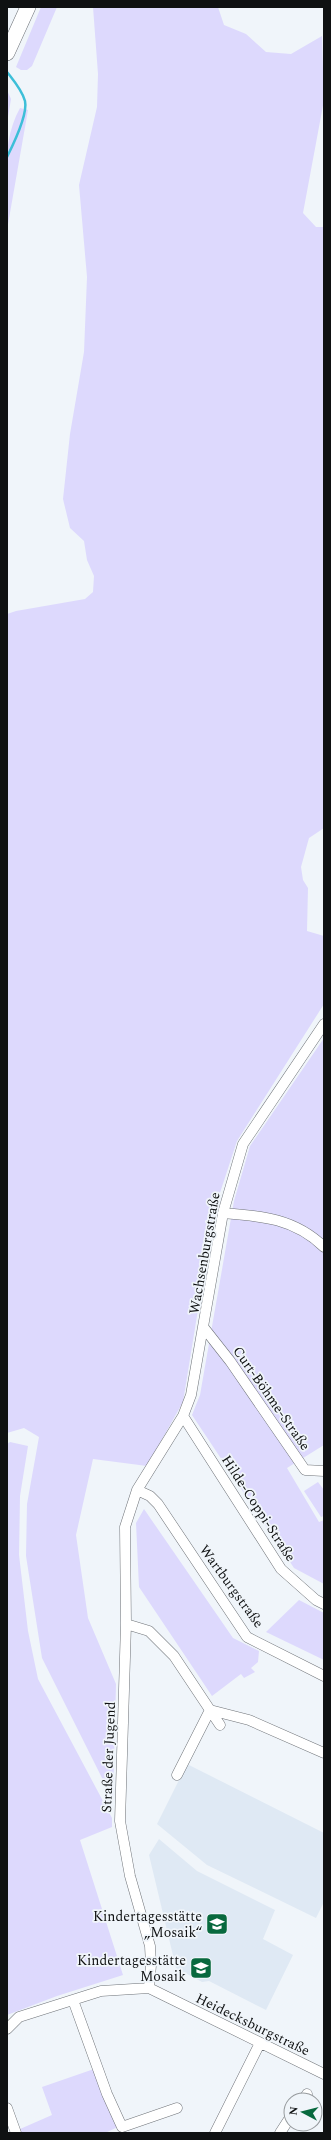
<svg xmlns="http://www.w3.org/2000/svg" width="331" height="2140" font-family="Spectral,serif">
<rect width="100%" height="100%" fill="#f0f5fa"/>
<path fill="#dfe9f4" d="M 187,1764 L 324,1833 L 324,1902 L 316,1918 L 207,1865 L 157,1824 Z
M 159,1839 L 197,1871 L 275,1910 L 263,1939 L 293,1955 L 266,2010 L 209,1981 L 202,1982 L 176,1968 L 149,1855 Z"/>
<path fill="#ddd9fd" d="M 41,7 L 57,7 L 32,66 L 27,70 L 21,70 L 16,67 Z
M 93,7 L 218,7 L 224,25 L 246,34 L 266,52 L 291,54 L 322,36 L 324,100 L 303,213 L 316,227 L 324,227 L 324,828 L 309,838 L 301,867 L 303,880 L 308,888 L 307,931 L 324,936 L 324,1004 L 237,1141 L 214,1211 L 183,1402 L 147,1466 L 93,1459 L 76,1535 L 88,1618 L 116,1684 L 113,1800 L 42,1658 L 26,1556 L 27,1504 L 39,1437 L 24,1428 L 7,1433 L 7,614 L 16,611 L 85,599 L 93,592 L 94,576 L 87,560 L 84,541 L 70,528 L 63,499 L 70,434 L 84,352 L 87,277 L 79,185 L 97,107 L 98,74 Z
M 7,90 L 11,99 L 7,123 Z
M 20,108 L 28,110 L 7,230 C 7,190 0,144 20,108 Z
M 324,1038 L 324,1445 L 287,1468 L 319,1522 L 324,1520 L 324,1584 L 294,1568 L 192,1415 L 200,1395 L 234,1201 L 250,1146 Z
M 10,1442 L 28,1446 L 20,1496 L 19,1555 L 28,1631 L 38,1679 L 112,1818 L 112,1827 L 80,1840 L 123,1975 L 57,1996 L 7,2015 L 7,1444 Z
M 318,1482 L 324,1490 L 324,1516 L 321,1517 L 304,1491 Z
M 144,1509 L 233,1638 L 259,1651 L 258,1662 L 251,1668 L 255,1672 L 244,1678 L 241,1674 L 212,1696 L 139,1587 L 136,1523 Z
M 299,1600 L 324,1613 L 324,1660 L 266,1632 Z
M 94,2069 L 120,2126 L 105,2133 L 21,2133 L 20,2129 L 52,2115 L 42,2087 Z"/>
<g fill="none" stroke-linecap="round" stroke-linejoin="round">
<path stroke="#3dbfd8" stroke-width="2.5" d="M 7,72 C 14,81 22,90 25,101 C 28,115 13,145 7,157"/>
<g stroke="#6f7378" stroke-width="11">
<path id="minor" d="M 223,1213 C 261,1216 294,1218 324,1247
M 204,1328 L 230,1361 L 305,1470 L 324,1471
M 183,1416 L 281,1569 L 316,1600 L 324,1604
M 137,1490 L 150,1496 L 158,1504 L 247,1637 L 324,1676
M 126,1624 L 149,1631 L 174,1656 L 220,1725
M 177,1775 L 210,1710 L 249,1720 L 324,1753
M 149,1988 L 151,1965 L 150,1946 L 130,1876 L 120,1821 L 126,1624 L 125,1527 L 137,1490 L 183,1416 L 191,1395 L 223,1213 L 243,1144 L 324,1024
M 149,1988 L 324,2074
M 73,2000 L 107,2094 L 122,2127 L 177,2108
M 7,2029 L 19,2017 L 101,1991 L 149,1988
M 303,2100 L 307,2094
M 7,2108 L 16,2133
M 215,2133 L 260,2043
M 280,2133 L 291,2116"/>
</g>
<g stroke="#6f7378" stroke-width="16">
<path id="highway" d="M 7,53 L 28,7"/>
</g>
<use href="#minor" stroke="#fff" stroke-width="10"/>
<use href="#highway" stroke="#fff" stroke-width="15"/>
</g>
<defs>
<g id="school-square" transform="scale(1.15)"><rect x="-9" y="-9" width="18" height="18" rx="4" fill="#08693e" stroke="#f0f5fa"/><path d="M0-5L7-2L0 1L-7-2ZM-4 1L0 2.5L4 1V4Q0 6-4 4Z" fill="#fff"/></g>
</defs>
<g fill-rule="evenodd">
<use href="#school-square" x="217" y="1924"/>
<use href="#school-square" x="201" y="1968"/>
</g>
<g text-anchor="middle" stroke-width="3.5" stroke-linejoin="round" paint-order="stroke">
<g font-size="14" fill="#0f1112" stroke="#f0f5fa">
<text transform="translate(204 1253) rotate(-80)" y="5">Wachsenburgstraße</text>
<text transform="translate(272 1398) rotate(55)" y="5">Curt-Böhme-Straße</text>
<text transform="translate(259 1508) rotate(57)" y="5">Hilde-Coppi-Straße</text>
<text transform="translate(232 1586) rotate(54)" y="5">Wartburgstraße</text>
<text transform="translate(108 1757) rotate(-88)" y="5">Straße der Jugend</text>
<text transform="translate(253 2024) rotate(26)" y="5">Heidecksburgstraße</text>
</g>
<g font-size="14" fill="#0f1112" stroke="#f0f5fa" text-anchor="end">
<text x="202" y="1921">Kindertagesstätte<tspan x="202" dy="16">„Mosaik“</tspan></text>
<text x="186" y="1965">Kindertagesstätte<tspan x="186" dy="16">Mosaik</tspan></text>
</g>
</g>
<rect width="331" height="2140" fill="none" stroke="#0f1112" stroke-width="16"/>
<g transform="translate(303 2112) rotate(277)"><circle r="19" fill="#f0f5fa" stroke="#969a9d"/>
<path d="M0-3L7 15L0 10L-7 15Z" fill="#08693e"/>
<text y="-6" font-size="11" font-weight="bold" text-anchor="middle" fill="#0f1112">N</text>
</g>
</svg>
